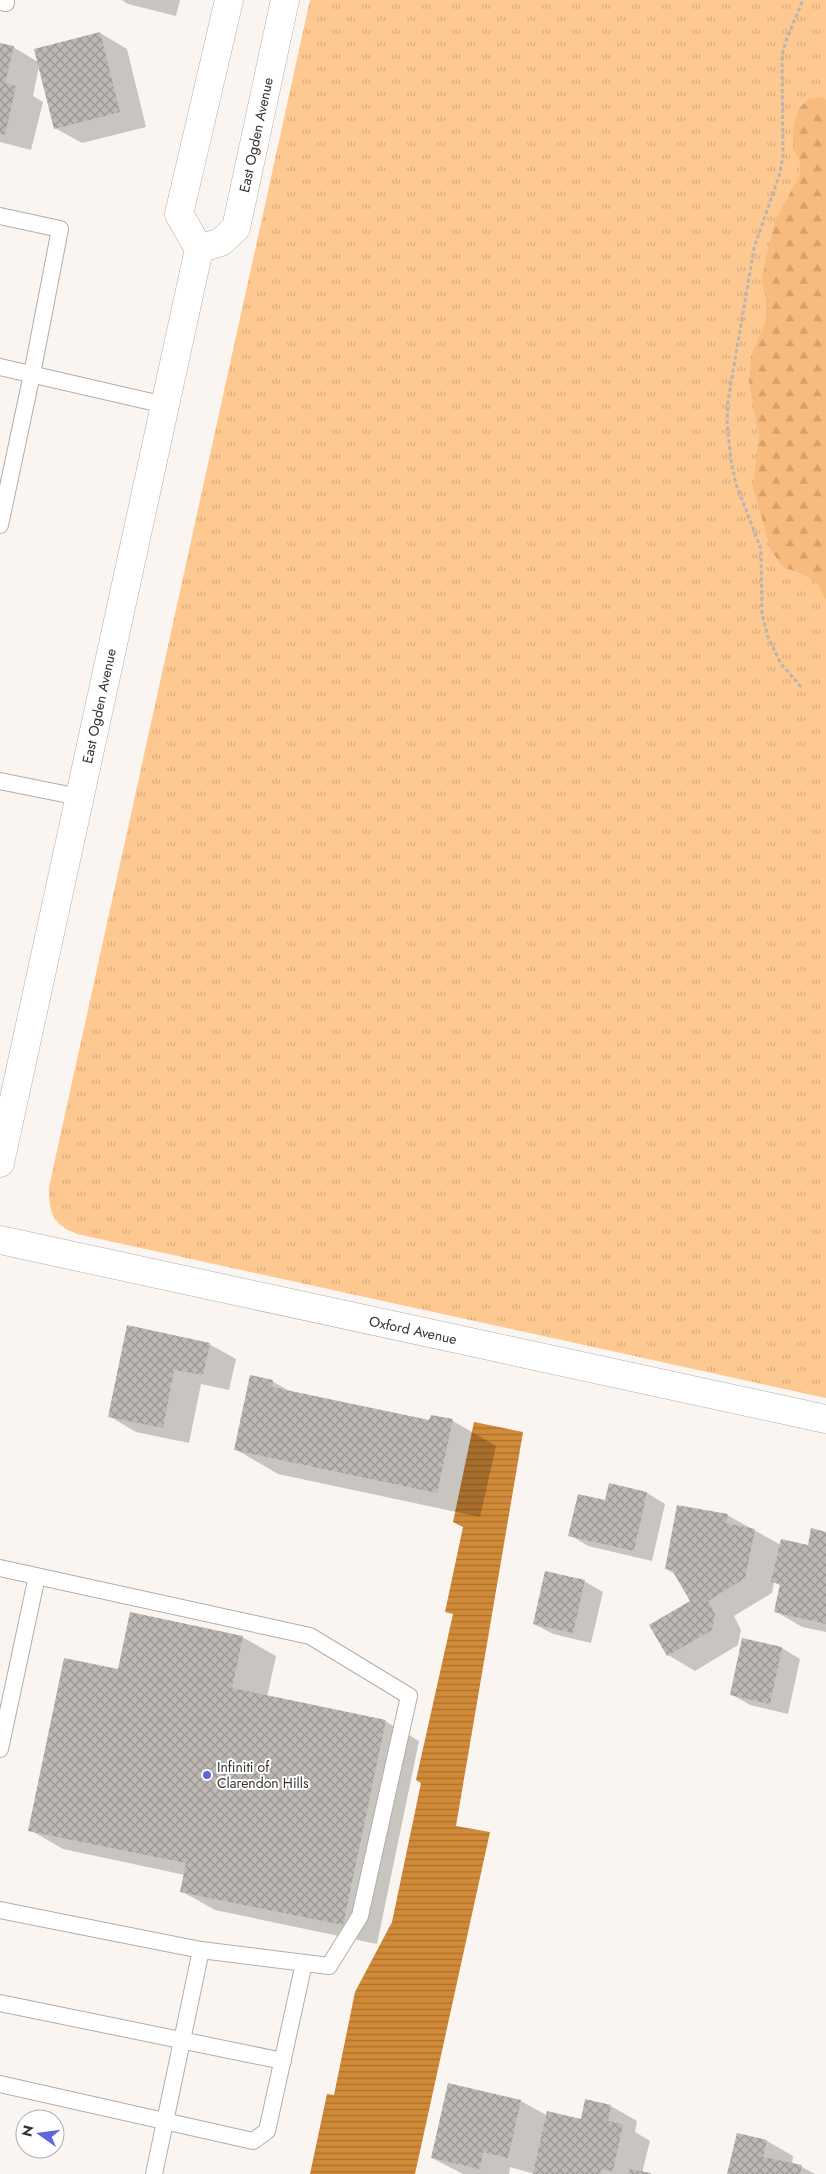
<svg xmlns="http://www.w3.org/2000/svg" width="826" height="2174" font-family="Jost,sans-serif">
<defs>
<pattern id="grass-tufts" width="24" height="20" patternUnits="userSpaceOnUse" patternTransform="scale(1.25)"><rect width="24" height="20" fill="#fec891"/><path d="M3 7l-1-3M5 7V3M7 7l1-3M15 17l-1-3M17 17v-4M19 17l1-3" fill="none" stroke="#daac7e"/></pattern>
<pattern id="forest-firs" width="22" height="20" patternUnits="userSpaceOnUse" patternTransform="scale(1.25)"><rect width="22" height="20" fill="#f6bb7d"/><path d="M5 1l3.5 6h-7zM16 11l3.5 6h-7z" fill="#d4a16c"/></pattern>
<pattern id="water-rules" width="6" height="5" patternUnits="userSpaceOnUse" patternTransform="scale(1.25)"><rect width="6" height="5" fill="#d18a37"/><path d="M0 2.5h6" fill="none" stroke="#aa712f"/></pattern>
<pattern id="building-cross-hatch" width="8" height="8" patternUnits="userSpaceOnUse" patternTransform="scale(1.25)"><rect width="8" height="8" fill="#bdb8b3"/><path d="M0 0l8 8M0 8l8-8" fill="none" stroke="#9a9692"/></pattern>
</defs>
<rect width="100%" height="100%" fill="#faf5f0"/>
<path fill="url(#grass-tufts)" d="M 310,0 L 826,0 L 826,1398 L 77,1234 C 52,1224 49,1213 49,1187 Z"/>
<path fill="url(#forest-firs)" d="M 823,97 L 826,100 L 826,600 L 817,582 L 800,573 L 783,567 L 771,550 L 753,487 L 759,436 L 749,382 L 751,356 L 766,321 L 766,298 L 762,281 L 767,254 L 776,219 L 801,173 L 799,158 L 793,149 L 793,130 L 799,108 L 809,99 Z"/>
<path fill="url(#water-rules)" d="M 474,1422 L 523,1432 L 456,1826 L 490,1832 L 415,2174 L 310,2174 L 327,2094 L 334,2095 L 355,1992 L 392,1922 L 421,1783 L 416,1780 L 453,1614 L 445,1612 L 463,1527 L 453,1522 Z"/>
<path fill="#0003" d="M 122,0 L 180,0 L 176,16 L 128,4 Z
M 100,33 L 127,49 L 146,127 L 82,143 L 55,128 L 39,66 L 33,96 L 43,102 L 31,150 L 0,142 L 0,45 L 13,47 L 38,62 Z
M 209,1344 L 236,1359 L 229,1390 L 201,1384 L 189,1443 L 136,1432 L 109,1416 Z
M 272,1381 L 291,1392 L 430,1422 L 453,1421 L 496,1446 L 480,1517 L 278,1474 L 235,1449 Z
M 610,1485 L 647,1493 L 665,1504 L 652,1561 L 588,1546 L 570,1535 L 606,1502 Z
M 727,1515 L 781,1545 L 809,1547 L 826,1533 L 826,1632 L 802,1627 L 775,1611 L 781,1586 L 774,1582 L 772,1593 L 734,1616 L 741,1630 L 738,1645 L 695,1671 L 668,1655 L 692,1602 L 675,1574 L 666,1569 Z
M 584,1581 L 603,1592 L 591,1643 L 553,1634 L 534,1624 Z
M 242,1637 L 276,1656 L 267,1697 L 385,1721 L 419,1741 L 377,1944 L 215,1910 L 181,1891 L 185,1875 L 63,1849 L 30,1830 L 119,1670 Z
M 743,1639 L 782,1648 L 800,1659 L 788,1714 L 750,1705 L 731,1694 Z
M 521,2101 L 548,2116 L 582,2120 L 611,2106 L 637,2121 L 635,2132 L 650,2141 L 642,2173 L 649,2174 L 535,2174 L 510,2167 L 509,2174 L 463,2174 L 432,2158 Z
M 767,2141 L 793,2156 L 792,2164 L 802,2167 L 815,2174 L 729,2174 Z"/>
<path fill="url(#building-cross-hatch)" d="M 100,32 L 120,112 L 54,129 L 34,49 Z
M 0,43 L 14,46 L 5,83 L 16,86 L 5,135 L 0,134 Z
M 127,1325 L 210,1343 L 203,1375 L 174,1370 L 163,1428 L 108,1417 Z
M 250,1375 L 273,1380 L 272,1387 L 429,1420 L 431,1415 L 453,1419 L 437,1493 L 234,1450 Z
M 609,1483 L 647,1492 L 634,1551 L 568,1536 L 578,1494 L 605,1500 Z
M 677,1505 L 728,1514 L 726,1523 L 755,1529 L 745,1578 L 708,1601 L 715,1614 L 712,1630 L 667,1656 L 649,1625 L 690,1601 L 672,1570 L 665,1569 Z
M 811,1528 L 826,1532 L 826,1624 L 774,1612 L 780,1584 L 771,1582 L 781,1539 L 808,1545 Z
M 545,1571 L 585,1580 L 573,1633 L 533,1624 Z
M 130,1612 L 243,1636 L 232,1688 L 386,1720 L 343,1925 L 180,1892 L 186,1863 L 28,1831 L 64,1658 L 118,1669 Z
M 742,1638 L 782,1647 L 770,1704 L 730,1695 Z
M 448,2083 L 521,2100 L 508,2158 L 483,2152 L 480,2169 L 431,2158 Z
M 585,2099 L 611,2105 L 608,2121 L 623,2124 L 613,2171 L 601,2169 L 600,2174 L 533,2174 L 547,2111 L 581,2119 Z
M 737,2133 L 767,2140 L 763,2157 L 802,2165 L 800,2174 L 727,2174 Z
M 630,2169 L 651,2173 L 651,2174 L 629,2174 Z"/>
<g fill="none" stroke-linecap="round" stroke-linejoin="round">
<g stroke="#b3aea9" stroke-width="18">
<path id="service" d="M 0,2 L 6,3 L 6,0
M 0,216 L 60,229 L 32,374 L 0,525
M 0,367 L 165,405
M 0,781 L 79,797
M 0,1568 L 310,1636 L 409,1696 L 360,1916 L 329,1966 L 201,1950 L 154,2174
M 0,1749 L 37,1576
M 0,1910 L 201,1950
M 0,2003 L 283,2061
M 0,2084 L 253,2141 L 267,2131 L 304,1963"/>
</g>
<g stroke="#b3aea9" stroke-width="29">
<path id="minor" d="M 0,1240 L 826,1419"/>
</g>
<g stroke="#b3aea9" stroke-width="29">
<path id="primary" d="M 199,249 L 221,242 L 236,228 L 285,0
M 0,1163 L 199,249 L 179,214 L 229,0"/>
</g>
<path stroke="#b9b5b1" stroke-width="3" stroke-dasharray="4 2.5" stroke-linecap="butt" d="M 801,687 L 781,664 L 768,637 L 762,614 L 761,549 L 736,484 L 731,460 L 727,422 L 728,401 L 754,248 L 779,176 L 783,157 L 782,56 L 785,43 L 803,0"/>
<use href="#service" stroke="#fff" stroke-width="16"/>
<use href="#minor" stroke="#fff" stroke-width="28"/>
<use href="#primary" stroke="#fff" stroke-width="28"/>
</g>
<circle fill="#5e65dd" stroke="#fff" stroke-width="2" cx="207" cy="1775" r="5"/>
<g text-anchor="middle" stroke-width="4" stroke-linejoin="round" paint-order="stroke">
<g font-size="14" fill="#353231" stroke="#fff">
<text transform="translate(256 135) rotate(-78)" y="5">East Ogden Avenue</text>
<text transform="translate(99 706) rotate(-78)" y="5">East Ogden Avenue</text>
<text transform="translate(413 1330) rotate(12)" y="5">Oxford Avenue</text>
</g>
<g font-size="14" fill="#353231" stroke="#fff" text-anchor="start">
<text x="217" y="1772">Infiniti of<tspan x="217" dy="16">Clarendon Hills</tspan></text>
</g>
</g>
<g transform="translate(40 2134) rotate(284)"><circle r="24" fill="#ffffff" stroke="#aeadad"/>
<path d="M0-4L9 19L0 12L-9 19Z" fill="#5e65dd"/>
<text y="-8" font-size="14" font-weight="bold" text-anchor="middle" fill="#353231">N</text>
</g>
</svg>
